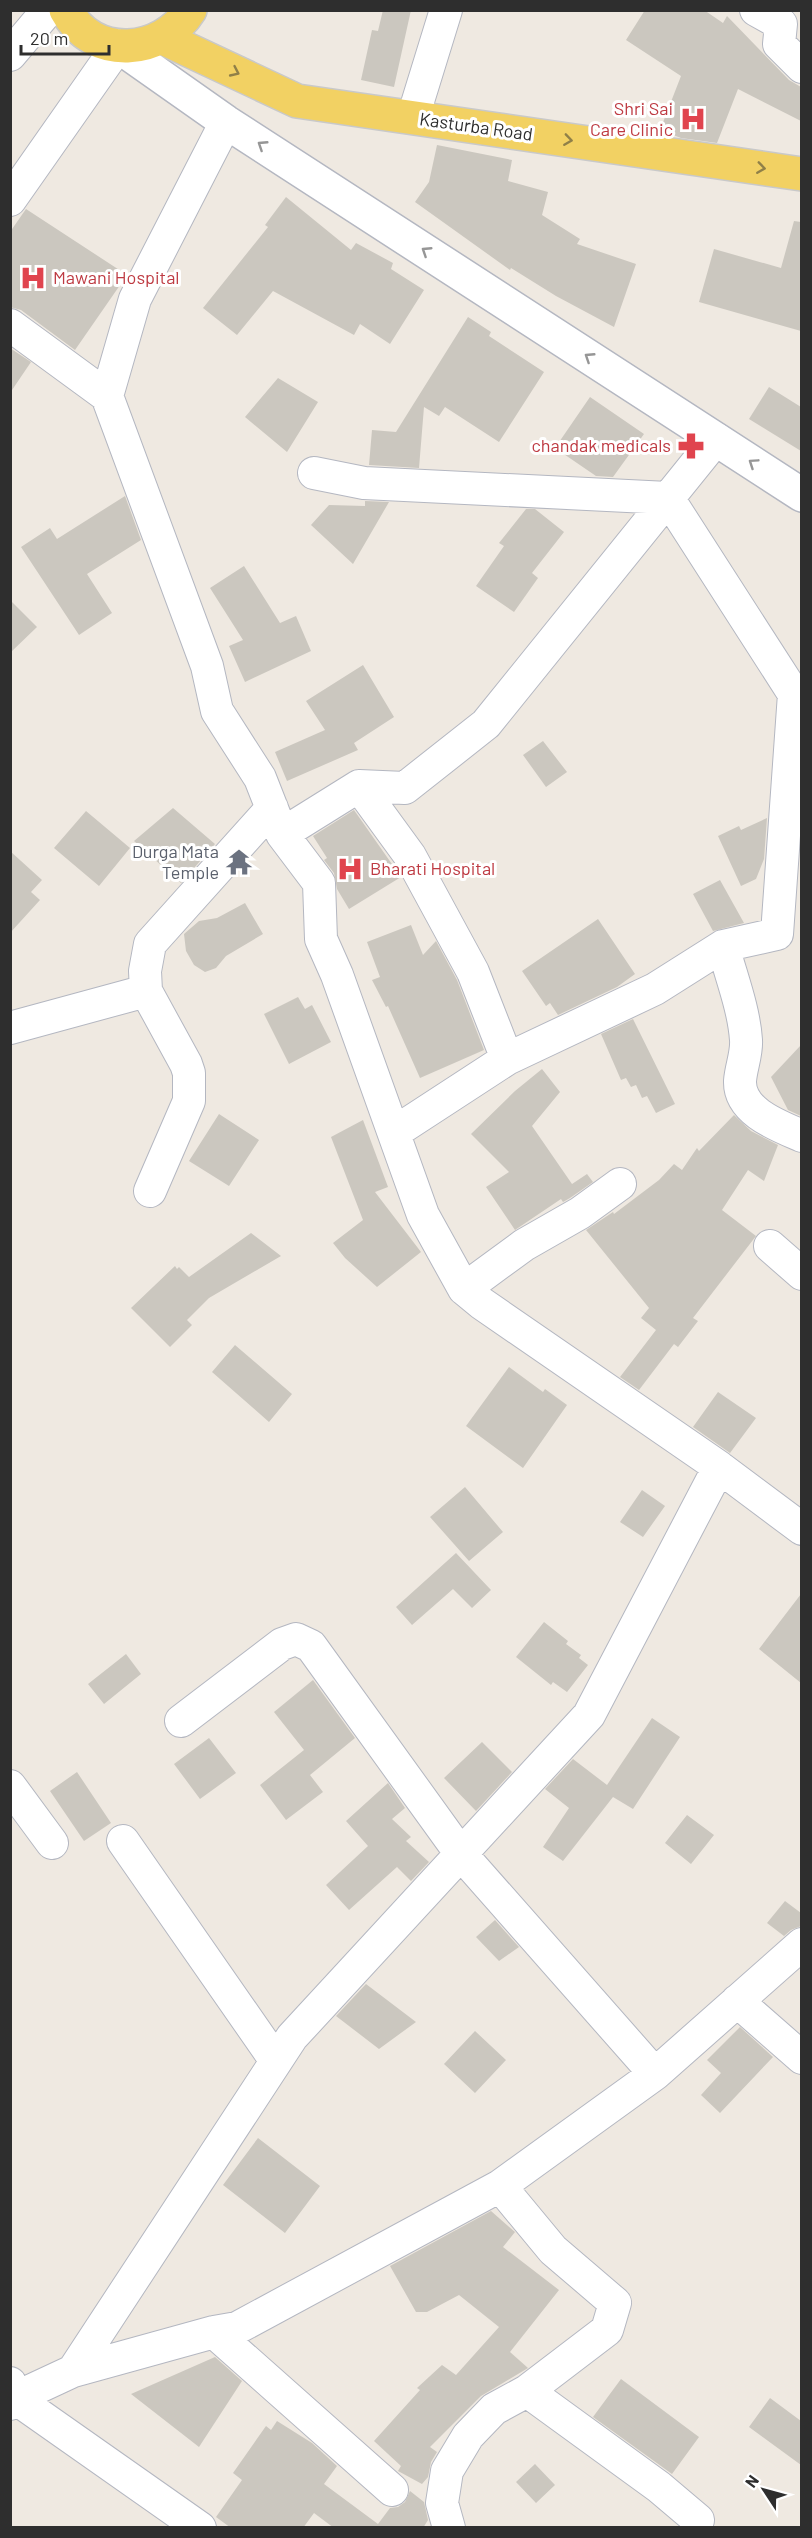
<svg xmlns="http://www.w3.org/2000/svg" width="812" height="2538" font-family="Barlow,sans-serif">
<rect width="100%" height="100%" fill="#efe9e1"/>
<path fill="#cbc7bf" d="M 383,10 L 411,10 L 394,87 L 361,80 L 372,30 L 378,31 Z
M 645,10 L 704,10 L 723,23 L 727,16 L 789,80 L 801,87 L 801,121 L 738,89 L 717,143 L 681,138 L 660,130 L 681,76 L 626,40 Z
M 437,145 L 512,160 L 508,181 L 548,192 L 542,215 L 580,239 L 577,244 L 636,264 L 614,327 L 556,296 L 511,268 L 510,270 L 415,202 L 429,182 Z
M 286,197 L 351,250 L 356,243 L 393,263 L 391,269 L 424,290 L 390,344 L 360,324 L 354,335 L 273,291 L 237,335 L 203,308 L 268,227 L 265,225 Z
M 26,209 L 127,275 L 75,350 L 21,310 L 10,307 L 10,232 Z
M 794,221 L 801,222 L 801,331 L 699,302 L 714,249 L 781,268 Z
M 468,317 L 491,332 L 489,336 L 544,372 L 499,442 L 445,407 L 439,416 L 424,407 L 419,468 L 369,465 L 372,430 L 396,432 Z
M 10,348 L 31,362 L 10,393 Z
M 278,378 L 318,402 L 287,452 L 245,417 Z
M 769,387 L 801,407 L 801,451 L 749,419 Z
M 590,397 L 644,434 L 613,477 L 596,476 L 555,448 Z
M 125,496 L 141,540 L 87,574 L 112,613 L 79,635 L 21,547 L 50,528 L 57,539 Z
M 365,501 L 389,502 L 353,564 L 311,525 L 329,505 L 365,506 Z
M 526,509 L 535,509 L 564,532 L 532,573 L 538,578 L 514,612 L 476,586 L 504,546 L 499,543 Z
M 244,566 L 280,623 L 296,616 L 311,651 L 245,682 L 229,646 L 243,640 L 210,588 Z
M 10,600 L 37,627 L 10,653 Z
M 363,665 L 394,717 L 354,743 L 358,750 L 287,781 L 275,752 L 325,730 L 306,701 Z
M 543,741 L 567,772 L 546,787 L 523,755 Z
M 173,808 L 215,844 L 181,883 L 134,841 Z
M 354,810 L 401,877 L 349,909 L 337,889 L 334,873 L 324,860 L 327,858 L 313,836 Z
M 86,811 L 130,848 L 99,886 L 54,848 Z
M 767,818 L 764,859 L 756,879 L 741,886 L 718,836 L 739,826 L 741,830 Z
M 10,851 L 42,880 L 31,892 L 40,900 L 10,933 Z
M 720,880 L 744,923 L 713,931 L 693,894 Z
M 245,903 L 263,934 L 226,956 L 216,968 L 205,972 L 194,965 L 186,951 L 184,934 L 199,921 L 217,918 Z
M 598,919 L 635,974 L 617,987 L 558,1015 L 550,1003 L 546,1006 L 522,971 Z
M 411,925 L 423,955 L 436,941 L 457,980 L 484,1050 L 420,1078 L 388,1006 L 386,1007 L 372,980 L 380,977 L 367,942 Z
M 298,997 L 305,1009 L 312,1005 L 331,1042 L 289,1064 L 264,1014 Z
M 633,1019 L 675,1104 L 656,1113 L 647,1096 L 642,1098 L 636,1085 L 631,1087 L 626,1078 L 621,1080 L 601,1034 Z
M 801,1045 L 801,1116 L 788,1110 L 771,1077 Z
M 542,1069 L 560,1092 L 532,1126 L 572,1184 L 587,1174 L 593,1182 L 570,1198 L 563,1202 L 561,1199 L 515,1230 L 486,1187 L 509,1172 L 471,1134 L 515,1091 Z
M 219,1114 L 259,1140 L 229,1186 L 189,1161 Z
M 734,1115 L 751,1131 L 778,1145 L 764,1181 L 748,1170 L 722,1210 L 756,1236 L 693,1318 L 698,1321 L 678,1347 L 674,1344 L 639,1390 L 620,1377 L 656,1330 L 641,1318 L 649,1308 L 586,1230 L 613,1212 L 614,1214 L 659,1180 L 674,1164 L 682,1170 L 697,1148 L 699,1151 Z
M 363,1120 L 388,1187 L 375,1192 L 421,1252 L 377,1287 L 345,1258 L 333,1243 L 363,1220 L 331,1137 Z
M 251,1233 L 281,1256 L 209,1298 L 187,1320 L 192,1325 L 170,1347 L 131,1308 L 175,1266 L 177,1269 L 179,1267 L 189,1277 Z
M 235,1345 L 292,1394 L 269,1422 L 212,1372 Z
M 509,1367 L 543,1392 L 545,1389 L 567,1405 L 523,1468 L 466,1426 Z
M 718,1392 L 756,1418 L 730,1453 L 693,1427 Z
M 465,1487 L 503,1532 L 469,1561 L 430,1517 Z
M 642,1490 L 665,1506 L 643,1537 L 620,1522 Z
M 456,1553 L 491,1590 L 472,1608 L 453,1589 L 412,1625 L 396,1607 Z
M 801,1594 L 801,1683 L 759,1649 Z
M 544,1622 L 568,1641 L 566,1644 L 581,1655 L 579,1658 L 588,1665 L 567,1692 L 553,1682 L 551,1685 L 516,1657 Z
M 126,1654 L 141,1674 L 104,1704 L 88,1684 Z
M 313,1680 L 355,1738 L 310,1775 L 323,1792 L 286,1820 L 260,1785 L 304,1750 L 274,1712 Z
M 652,1718 L 680,1737 L 633,1809 L 613,1797 L 563,1861 L 543,1847 L 569,1808 L 545,1789 L 573,1759 L 607,1785 Z
M 209,1738 L 236,1773 L 200,1799 L 174,1764 Z
M 482,1742 L 512,1772 L 476,1811 L 444,1778 Z
M 77,1772 L 111,1823 L 84,1841 L 50,1791 Z
M 388,1783 L 405,1808 L 392,1819 L 411,1837 L 406,1841 L 429,1862 L 411,1881 L 397,1867 L 349,1910 L 326,1885 L 368,1846 L 346,1821 Z
M 687,1815 L 714,1835 L 691,1864 L 665,1843 Z
M 785,1901 L 801,1913 L 801,1926 L 791,1930 L 784,1936 L 767,1923 Z
M 495,1920 L 519,1947 L 499,1961 L 476,1937 Z
M 366,1984 L 416,2022 L 379,2049 L 336,2016 Z
M 740,2027 L 773,2057 L 720,2113 L 701,2095 L 721,2073 L 707,2060 Z
M 475,2031 L 506,2060 L 475,2093 L 444,2064 Z
M 258,2138 L 320,2186 L 285,2233 L 223,2185 Z
M 491,2211 L 515,2232 L 503,2247 L 559,2290 L 510,2352 L 528,2368 L 481,2396 L 430,2447 L 437,2452 L 431,2462 L 428,2477 L 422,2484 L 398,2471 L 401,2466 L 374,2441 L 420,2390 L 417,2388 L 442,2365 L 456,2375 L 499,2327 L 459,2295 L 427,2312 L 416,2312 L 390,2266 Z
M 215,2357 L 242,2381 L 199,2447 L 131,2394 Z
M 621,2379 L 699,2437 L 672,2474 L 593,2417 Z
M 770,2398 L 801,2421 L 801,2465 L 749,2427 Z
M 277,2421 L 312,2443 L 337,2466 L 324,2484 L 378,2524 L 390,2508 L 398,2507 L 405,2502 L 410,2491 L 424,2502 L 428,2520 L 423,2528 L 334,2528 L 314,2513 L 303,2528 L 231,2528 L 216,2517 L 242,2480 L 233,2473 L 266,2426 L 271,2430 Z
M 535,2464 L 555,2485 L 536,2503 L 516,2482 Z"/>
<g fill="none" stroke-linecap="round" stroke-linejoin="round">
<g stroke="#b4b7c1" stroke-width="34">
<path id="minor" d="M 756,10 L 781,24 L 779,44 L 802,67
M 10,55 L 48,10
M 413,117 L 446,10
M 226,122 L 135,299 L 107,396 L 207,666 L 217,711 L 260,778 L 282,834 L 319,883 L 321,939 L 337,975 L 423,1215 L 464,1289 L 481,1303 L 719,1467 L 802,1529
M 10,200 L 118,46
M 10,325 L 107,396
M 314,473 L 364,483 L 668,498 L 794,694 L 777,934 L 723,946 L 655,989 L 507,1059 L 395,1132
M 359,786 L 410,856 L 473,972 L 507,1059
M 282,834 L 359,786 L 405,788 L 486,724 L 716,439
M 723,946 C 731,976 744,1009 746,1040 C 747,1054 741,1067 740,1081 C 739,1112 779,1126 802,1136
M 10,1028 L 146,991
M 150,1191 L 189,1101 L 189,1073 L 186,1064 L 146,991 L 145,971 L 150,944 L 272,808
M 770,1246 L 802,1274
M 464,1289 L 524,1245 L 580,1213 L 620,1184
M 181,1721 L 282,1644 L 296,1639 L 311,1646 L 461,1854 L 655,2074
M 10,1786 L 52,1843
M 123,1841 L 276,2061
M 737,2001 L 802,2058
M 500,2186 L 553,2250 L 615,2303 L 607,2330 L 527,2391 L 659,2487 L 698,2520
M 214,2332 L 392,2490
M 73,2371 L 214,2332 L 237,2328 L 500,2186 L 655,2074 L 802,1944
M 10,2383 L 15,2398 L 200,2528
M 10,2404 L 15,2398 L 73,2371 L 292,2037 L 589,1715 L 719,1467
M 449,2528 L 442,2503 L 447,2471 L 468,2436 L 494,2409 L 527,2391"/>
</g>
<g stroke="#b4b7c1" stroke-width="36">
<path id="secondary" d="M 118,46 L 226,122 L 802,495"/>
</g>
<g stroke="#c9c9c9" stroke-width="36">
<path id="primary" d="M 66,10 C 93,61 162,55 190,10
M 163,38 L 297,101 L 802,174"/>
</g>
<use href="#minor" stroke="#fff" stroke-width="32"/>
<use href="#secondary" stroke="#fff" stroke-width="33"/>
<use href="#primary" stroke="#f2d163" stroke-width="33"/>
</g>
<defs><path id="oneway-chevron" d="M-2-3.5L2.5 0L-2 3.5" fill="none" stroke-width="1.6" stroke-linecap="round" stroke-linejoin="round" transform="scale(1.5)"/></defs>
<g stroke="#908048">
<use href="#oneway-chevron" transform="translate(235 72) rotate(25)"/>
<use href="#oneway-chevron" transform="translate(568 140) rotate(8)"/>
<use href="#oneway-chevron" transform="translate(761 168) rotate(8)"/>
</g>
<g stroke="#969696">
<use href="#oneway-chevron" transform="translate(262 145) rotate(-147)"/>
<use href="#oneway-chevron" transform="translate(426 251) rotate(-147)"/>
<use href="#oneway-chevron" transform="translate(589 357) rotate(-147)"/>
<use href="#oneway-chevron" transform="translate(753 463) rotate(-146)"/>
</g>
<defs>
<g id="hospital-bare" transform="scale(2.07)"><path d="M-5-5h3v3.5h4V-5h3V5h-3V1.5h-4V5h-3Z" fill="#e0444e" stroke="#fff" stroke-width="2.5" paint-order="stroke"/></g>
<g id="pharmacy-bare" transform="scale(2.07)"><path d="M-2-6h4v4h4v4h-4v4h-4v-4h-4v-4h4Z" fill="#e0444e" stroke="#fff" stroke-width="2.5" paint-order="stroke"/></g>
<g id="temple-bare" transform="scale(2.07)"><path d="M0-6L5-2H3V0L6.5 2.5H4V6H1.5V3h-3V6H-4V2.5H-6.5L-3 0V-2H-5Z" fill="#6b7280" stroke="#fff" stroke-width="2.5" paint-order="stroke"/></g>
</defs>
<g fill-rule="evenodd">
<use href="#hospital-bare" x="693" y="119"/>
<use href="#hospital-bare" x="33" y="278"/>
<use href="#pharmacy-bare" x="691" y="446"/>
<use href="#temple-bare" x="239" y="862"/>
<use href="#hospital-bare" x="350" y="869"/>
</g>
<g text-anchor="middle" stroke-width="6" stroke-linejoin="round" paint-order="stroke">
<g font-size="18" fill="#be3a42" stroke="#fff" text-anchor="end">
<text x="673" y="115">Shri Sai<tspan x="673" dy="21">Care Clinic</tspan></text>
<text x="53" y="284" text-anchor="start">Mawani Hospital</text>
<text x="671" y="452">chandak medicals</text>
<text x="370" y="875" text-anchor="start">Bharati Hospital</text>
</g>
<g font-size="18" fill="#2e2e2e" stroke="#fff">
<text transform="translate(476 127) rotate(8)" y="6">Kasturba Road</text>
</g>
<g font-size="18" fill="#5b616d" stroke="#fff" text-anchor="end">
<text x="219" y="858">Durga Mata<tspan x="219" dy="21">Temple</tspan></text>
</g>
</g>
<rect width="812" height="2538" fill="none" stroke="#2e2e2e" stroke-width="24"/>
<g transform="translate(764 2490) rotate(306)" stroke="#ffffff" stroke-width="4.5" paint-order="stroke">
<path d="M0-4.5L10 22L0 15L-10 22Z" fill="#2e2e2e"/>
<text y="-9" font-size="16" font-weight="bold" text-anchor="middle" fill="#2e2e2e">N</text>
</g>
<path d="M21 45v9h88v-9" fill="none" stroke="#2e2e2e" stroke-width="3"/>
<text x="30" y="45" font-size="18" fill="#2e2e2e" stroke="#ffffff" stroke-width="4.5" paint-order="stroke">20 m</text>
</svg>
